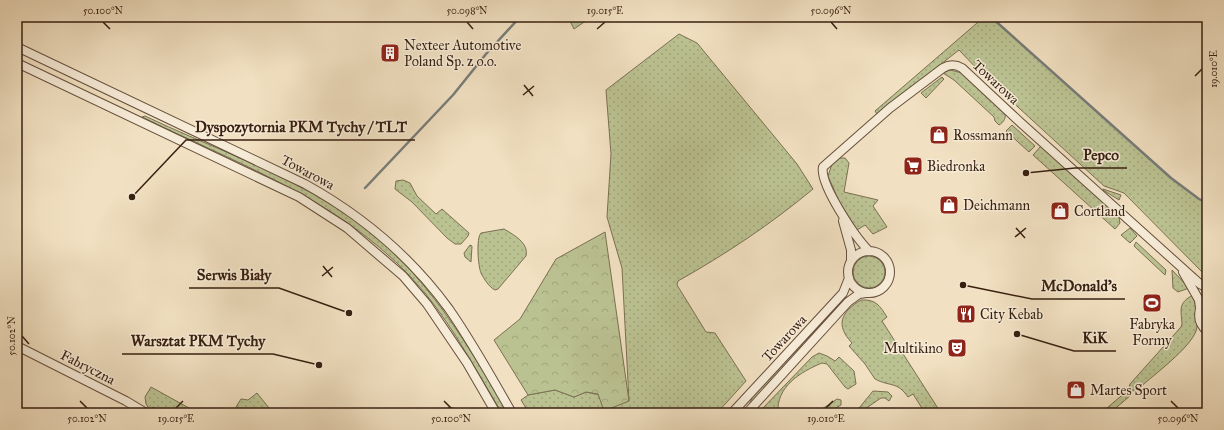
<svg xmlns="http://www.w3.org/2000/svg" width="1224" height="430" font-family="'IM FELL Great Primer',serif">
<defs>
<pattern id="grass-dots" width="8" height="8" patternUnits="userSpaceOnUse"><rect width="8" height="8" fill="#bbc292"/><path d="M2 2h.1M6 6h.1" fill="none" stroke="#a2a67d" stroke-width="1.8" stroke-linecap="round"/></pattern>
<pattern id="forest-crowns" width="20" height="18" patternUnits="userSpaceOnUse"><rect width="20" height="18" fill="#bbc292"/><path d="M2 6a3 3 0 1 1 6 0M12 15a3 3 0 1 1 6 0" fill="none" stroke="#a2a67d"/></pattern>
</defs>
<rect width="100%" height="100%" fill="#f1e0c1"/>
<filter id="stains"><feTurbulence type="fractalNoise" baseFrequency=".005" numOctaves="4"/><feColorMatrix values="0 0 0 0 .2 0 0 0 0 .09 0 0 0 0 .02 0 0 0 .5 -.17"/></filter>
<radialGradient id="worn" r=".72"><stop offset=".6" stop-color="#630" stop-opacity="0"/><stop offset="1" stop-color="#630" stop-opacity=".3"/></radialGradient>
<path fill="url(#grass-dots)" stroke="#7a7051" d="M 568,17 L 590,17 L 590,18 L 574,29 Z
M 984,17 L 991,17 L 1171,178 L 1199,199 L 1207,203 L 1207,277 L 1124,193 L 1104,186 L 983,75 L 959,50 L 877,114 L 875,111 Z
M 679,34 L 697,43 L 797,164 L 813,189 C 771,224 726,254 678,281 L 677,285 L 706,332 L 715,333 L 746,381 L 717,413 L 529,413 L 521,400 L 528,395 L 555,390 L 574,397 L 586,392 L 629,401 L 622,268 L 607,217 L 611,154 L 606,90 Z
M 950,70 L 962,73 L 1005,113 C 1006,118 1004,122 999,125 L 995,121 L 994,117 L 954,80 L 943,73 Z
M 942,77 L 944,79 L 926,98 L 921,93 Z
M 145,116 C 208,146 275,169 335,207 C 417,258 460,332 508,413 L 502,413 C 477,372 455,330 425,293 C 350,203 244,167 142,117 Z
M 1012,125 L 1035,146 L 1029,152 L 1006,131 Z
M 1041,146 L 1119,217 L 1120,223 L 1115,229 L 1033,155 Z
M 840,158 L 845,158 L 849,163 L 844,192 L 878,200 L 873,206 L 887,227 L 873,234 L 865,225 L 857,230 L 839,201 L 828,176 L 832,164 Z
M 403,180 L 410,183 L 417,196 L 436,214 L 442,209 L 469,233 L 468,236 L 461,244 L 455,244 L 447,238 L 412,202 L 395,189 L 396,181 Z
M 1103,189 L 1121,195 L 1119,200 L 1103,190 Z
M 1130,228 L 1137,236 L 1130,243 L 1121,235 Z
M 504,229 C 514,235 529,243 526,256 L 498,289 L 495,290 C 489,287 484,279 481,273 C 478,266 476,238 481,233 Z
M 1136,242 L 1166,270 L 1165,275 L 1134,246 Z
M 470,245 L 472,246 L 471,262 L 465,257 L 464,253 Z
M853 272a16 16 0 1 1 32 0a16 16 0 1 1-32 0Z
M 1172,270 L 1189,288 L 1178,292 L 1173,288 Z
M 1193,295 C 1196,303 1199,324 1196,331 C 1190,348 1154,375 1139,388 L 1134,391 L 1129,388 L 1130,384 L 1181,327 L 1182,324 C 1181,309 1178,303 1193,295 Z
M 841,300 L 844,302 L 750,403 L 753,395 L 810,336 Z
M 861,300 C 876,299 880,306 887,317 L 882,321 L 941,413 L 925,413 L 913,394 L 908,397 C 897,381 890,387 875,379 L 865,364 L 849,346 L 852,343 C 835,325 841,312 861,300 Z
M 819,353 L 827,356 L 835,361 L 839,357 L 854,371 L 856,384 L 848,389 L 845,387 L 827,364 L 822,363 C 800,372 776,387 778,413 L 761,413 L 763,408 L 812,357 Z
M 151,387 L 198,413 L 163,413 L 153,407 L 151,412 L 146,404 L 145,397 Z
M 873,391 L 888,392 L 892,396 L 889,401 L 885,398 L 881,398 L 859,413 L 855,413 Z
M 1127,391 L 1131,395 L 1110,413 L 1101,413 Z
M 257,393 L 273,413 L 247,413 L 236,407 L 241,399 L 248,400 Z
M 837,399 L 841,400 L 841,405 L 828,413 L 816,413 Z
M 449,407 L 473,413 L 442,413 Z"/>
<path fill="url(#forest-crowns)" stroke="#7a7051" d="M 605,232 L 629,401 L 604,411 L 598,394 L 586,392 L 574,397 L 555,390 L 528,395 L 494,340 L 520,319 L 556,259 Z"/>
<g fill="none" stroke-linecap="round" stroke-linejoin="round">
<path stroke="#777c79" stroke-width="2.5" d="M 991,17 L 1171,178 L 1199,199 L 1207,203
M 365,188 L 453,95 L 486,54 L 520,17"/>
<g stroke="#664f3c" stroke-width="10">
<path id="minor" d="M 17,47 L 305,184 C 361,215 411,257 449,309 C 472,342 492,378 512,413
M 17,63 L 299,197 L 347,228 L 403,276 L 427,304 L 467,363 L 496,413
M 843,221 L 851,250 L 851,260
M 869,251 C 856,238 819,184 823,167 L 890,108 L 943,68 C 950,64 955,64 962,68 L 1021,123 L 1200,284 L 1207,288
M848 272a21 21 0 1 1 42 0a21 21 0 1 1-42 0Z
M 1183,272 L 1199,300 L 1200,308
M 1207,298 C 1197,308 1196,322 1207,331
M 17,346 L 126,401 L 146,413
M 732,413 L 843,293 L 849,278
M 747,413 L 848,302 L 859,294 L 866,293"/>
</g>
<use href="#minor" stroke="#f6ebd7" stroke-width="8"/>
</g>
<path fill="none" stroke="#381f10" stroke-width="1.5" d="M 103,22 L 110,29M 467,22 L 473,29M 831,22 L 837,29M 597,29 L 605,22M 1195,76 L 1202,69M 524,85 L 533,96M 523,95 L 534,86M 1016,228 L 1025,238M 1015,237 L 1026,228M 323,266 L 332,277M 322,276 L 333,267M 22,336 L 29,344M 80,401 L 87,408M 444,401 L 451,408M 1171,401 L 1178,408M 176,408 L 183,401M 826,408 L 833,401"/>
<defs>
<g id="building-square" transform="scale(1)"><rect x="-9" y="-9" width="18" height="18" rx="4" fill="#8f2418" stroke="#f6ebd7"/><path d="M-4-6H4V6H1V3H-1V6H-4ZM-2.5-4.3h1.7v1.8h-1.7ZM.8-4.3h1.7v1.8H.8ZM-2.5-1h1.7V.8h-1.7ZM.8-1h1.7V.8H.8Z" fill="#fff"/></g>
<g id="shop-square" transform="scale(1)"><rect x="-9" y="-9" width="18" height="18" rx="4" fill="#8f2418" stroke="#f6ebd7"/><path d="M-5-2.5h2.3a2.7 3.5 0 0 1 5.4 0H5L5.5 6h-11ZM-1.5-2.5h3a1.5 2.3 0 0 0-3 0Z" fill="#fff"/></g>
<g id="supermarket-square" transform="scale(1)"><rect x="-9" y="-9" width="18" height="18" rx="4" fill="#8f2418" stroke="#f6ebd7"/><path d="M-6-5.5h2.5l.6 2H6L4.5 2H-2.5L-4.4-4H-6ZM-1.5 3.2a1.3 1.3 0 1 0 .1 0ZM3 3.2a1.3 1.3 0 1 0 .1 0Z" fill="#fff"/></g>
<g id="stadium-square" transform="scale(1)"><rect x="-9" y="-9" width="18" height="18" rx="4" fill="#8f2418" stroke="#f6ebd7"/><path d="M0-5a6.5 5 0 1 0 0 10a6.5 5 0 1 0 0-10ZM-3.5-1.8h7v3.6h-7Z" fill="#fff"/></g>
<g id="restaurant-square" transform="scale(1)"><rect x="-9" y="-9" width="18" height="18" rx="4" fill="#8f2418" stroke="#f6ebd7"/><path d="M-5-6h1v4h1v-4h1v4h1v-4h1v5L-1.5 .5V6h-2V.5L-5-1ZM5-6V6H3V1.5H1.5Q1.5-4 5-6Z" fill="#fff"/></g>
<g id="theatre-square" transform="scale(1)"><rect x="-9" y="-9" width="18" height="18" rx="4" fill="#8f2418" stroke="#f6ebd7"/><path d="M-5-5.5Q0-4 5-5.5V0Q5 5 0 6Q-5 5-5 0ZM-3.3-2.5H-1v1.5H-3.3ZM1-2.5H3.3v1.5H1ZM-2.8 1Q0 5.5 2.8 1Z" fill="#fff"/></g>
</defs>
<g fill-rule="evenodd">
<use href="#building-square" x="390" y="53"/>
<use href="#shop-square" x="939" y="135"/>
<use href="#supermarket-square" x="913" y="166"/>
<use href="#shop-square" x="949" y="205"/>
<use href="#shop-square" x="1060" y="211"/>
<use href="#stadium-square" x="1152" y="303"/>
<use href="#restaurant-square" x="966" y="314"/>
<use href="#theatre-square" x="957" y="348"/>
<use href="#shop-square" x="1076" y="390"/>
</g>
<g text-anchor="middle" stroke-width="3" stroke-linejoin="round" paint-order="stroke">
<g font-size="14" fill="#381f10" stroke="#f6ebd7" text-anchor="start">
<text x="404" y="50">Nexteer Automotive<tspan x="404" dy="16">Poland Sp. z o.o.</tspan></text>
<text x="953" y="140">Rossmann</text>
<text x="927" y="171">Biedronka</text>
<text x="963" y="210">Deichmann</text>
<text x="1074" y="216">Cortland</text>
<text x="980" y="319">City Kebab</text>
<text x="1152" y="329" text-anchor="middle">Fabryka<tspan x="1152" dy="16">Formy</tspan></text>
<text x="943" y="353" text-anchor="end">Multikino</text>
<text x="1090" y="395">Martes Sport</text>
</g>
<g font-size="14" fill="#381f10" stroke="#f6ebd7">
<text transform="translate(996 82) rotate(43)" y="5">Towarowa</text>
<text transform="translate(308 172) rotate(28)" y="5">Towarowa</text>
<text transform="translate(784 338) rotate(-47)" y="5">Towarowa</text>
<text transform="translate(88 367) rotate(27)" y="5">Fabryczna</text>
</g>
</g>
<path fill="none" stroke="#381f10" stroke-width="1.5" d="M132 197L186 140H415M1026 173L1075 168H1127M349 313L279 288H189M963 285L1032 299H1125M1017 334L1074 351H1116M319 365L273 354H122"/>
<g fill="#381f10" stroke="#f6ebd7" stroke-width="1.5">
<circle cx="132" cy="197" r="4"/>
<circle cx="1026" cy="173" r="4"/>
<circle cx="349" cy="313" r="4"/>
<circle cx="963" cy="285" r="4"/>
<circle cx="1017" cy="334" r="4"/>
<circle cx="319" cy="365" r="4"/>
</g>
<g font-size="15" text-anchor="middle" font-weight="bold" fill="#381f10" stroke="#f6ebd7" stroke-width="3" stroke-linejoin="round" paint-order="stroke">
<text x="301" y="132">Dyspozytornia PKM Tychy / TLT</text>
<text x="1101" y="160">Pepco</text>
<text x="234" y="280">Serwis Biały</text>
<text x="1079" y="291">McDonald's</text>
<text x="1095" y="343">KiK</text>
<text x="198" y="346">Warsztat PKM Tychy</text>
</g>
<rect width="1224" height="430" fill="none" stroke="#f1e0c1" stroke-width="44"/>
<rect x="22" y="22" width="1180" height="386" fill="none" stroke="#381f10" stroke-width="1.5"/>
<g font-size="10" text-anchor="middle" fill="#381f10">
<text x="103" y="14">50.100°N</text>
<text x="467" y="14">50.098°N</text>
<text x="605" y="14">19.015°E</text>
<text x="831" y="14">50.096°N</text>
<text transform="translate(1213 69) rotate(-90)" y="4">19.010°E</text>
<text transform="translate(11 336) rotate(-90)" y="4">50.102°N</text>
<text x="87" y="422">50.102°N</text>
<text x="176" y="422">19.015°E</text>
<text x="451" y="422">50.100°N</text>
<text x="826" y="422">19.010°E</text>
<text x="1178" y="422">50.096°N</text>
</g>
<rect width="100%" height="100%" filter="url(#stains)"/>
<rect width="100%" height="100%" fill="url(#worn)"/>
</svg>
